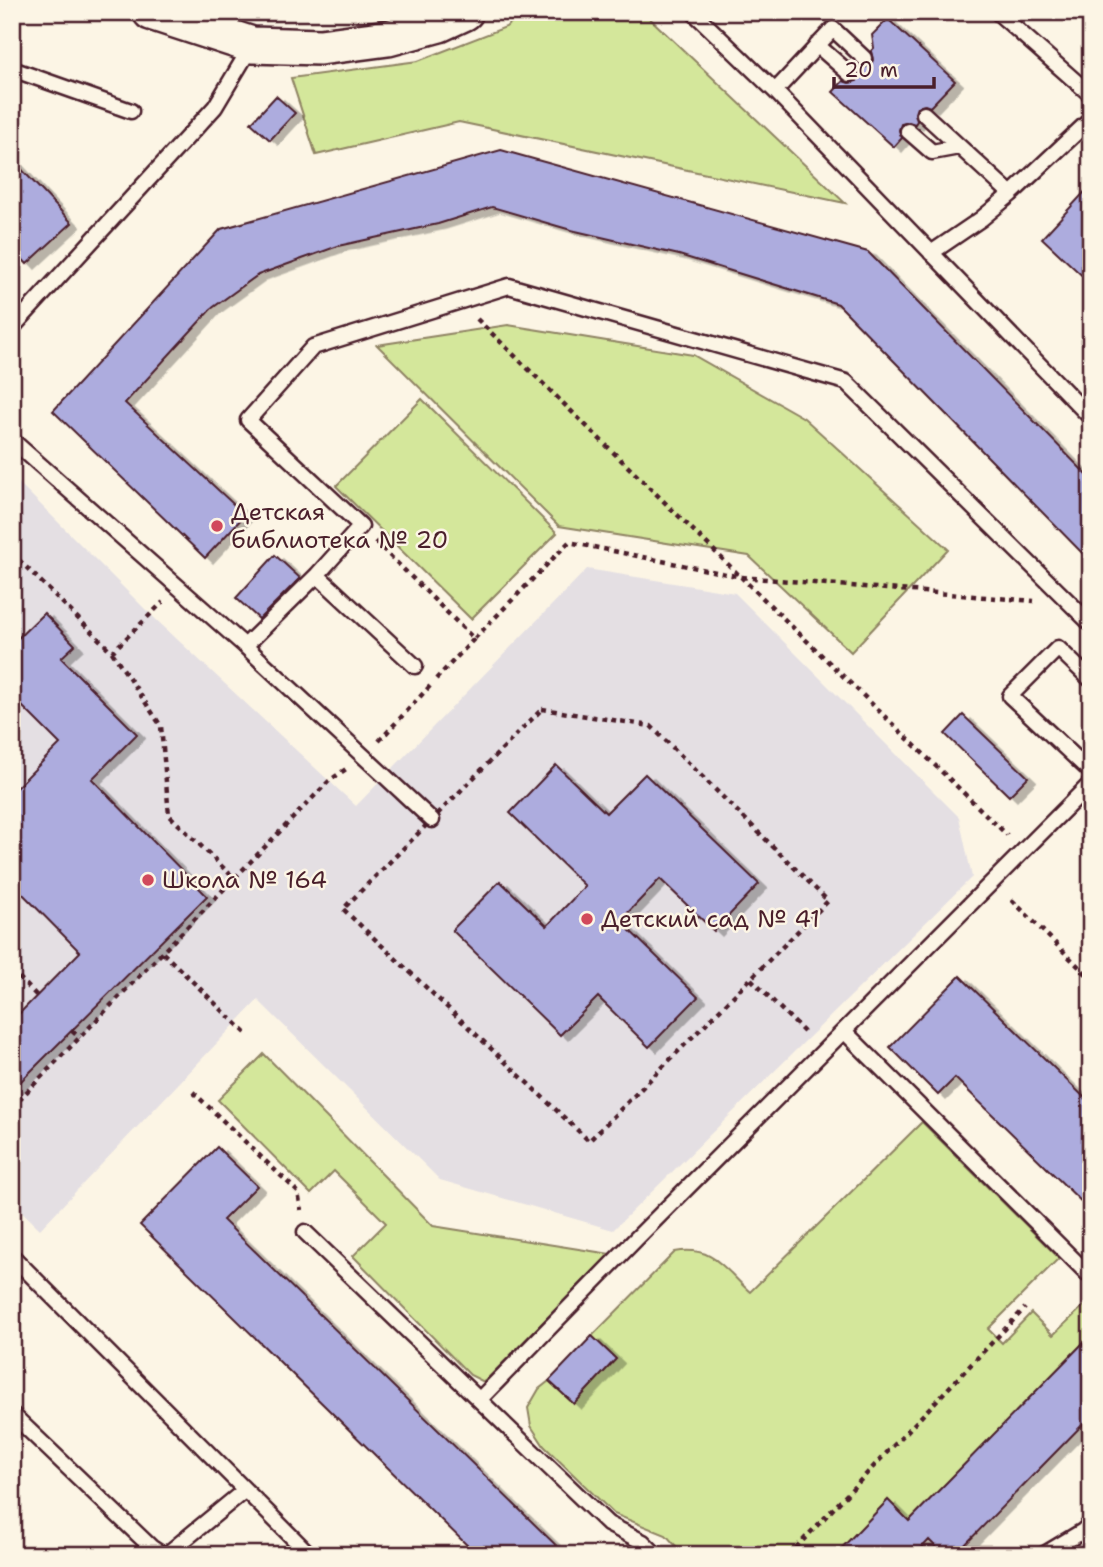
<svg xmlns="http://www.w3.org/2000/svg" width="1103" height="1567" font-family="'Shantell Sans',sans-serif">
<defs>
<filter id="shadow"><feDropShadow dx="8" dy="4.5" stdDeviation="0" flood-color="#0004"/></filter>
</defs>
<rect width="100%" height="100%" fill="#fcf5e5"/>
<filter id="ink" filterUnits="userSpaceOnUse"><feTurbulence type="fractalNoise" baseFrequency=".0143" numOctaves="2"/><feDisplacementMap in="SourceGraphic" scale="14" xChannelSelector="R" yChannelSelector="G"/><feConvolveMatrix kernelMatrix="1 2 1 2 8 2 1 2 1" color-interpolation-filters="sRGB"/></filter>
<g filter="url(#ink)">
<path fill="#e4dfe3" d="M 12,476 L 150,614 L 356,806 L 587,569 L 735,593 L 959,817 L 972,877 L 613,1230 L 440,1180 L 258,1000 L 40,1229 L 12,1202 Z"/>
<path fill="#d4e79b" stroke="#8f8363" stroke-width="2" d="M 523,12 L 643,12 L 845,203 L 459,122 L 316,155 L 291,78 L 418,61 L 506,27 Z
M 508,325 L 693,355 L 804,418 L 948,549 L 851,652 L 749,556 L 559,526 L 377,345 Z
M 422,399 L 557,533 L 471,619 L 336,486 Z
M 264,1054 L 433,1226 L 610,1254 L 484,1382 L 470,1375 L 353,1256 L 386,1223 L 334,1171 L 311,1194 L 218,1100 Z
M 922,1122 L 1059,1258 L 988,1329 L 1002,1343 L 1031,1313 L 1053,1335 L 1091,1299 L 1091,1335 L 909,1521 L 888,1500 L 835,1555 L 684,1555 L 666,1535 L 614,1514 L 544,1446 L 531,1426 L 528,1408 L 539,1389 L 549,1381 L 574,1404 L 616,1359 L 592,1336 L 675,1252 C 714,1245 725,1270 750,1292 Z"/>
<path fill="#adacde" stroke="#4a1f2b" stroke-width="2" filter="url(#shadow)" d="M 888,19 L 955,81 L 930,107 L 925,105 L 917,107 L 915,113 L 917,121 L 915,124 L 909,122 L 901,124 L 899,130 L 902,138 L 894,147 L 833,92 L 843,81 L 849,83 L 857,81 L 859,75 L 858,65 L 866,67 L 871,64 L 873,60 L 871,51 L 874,48 L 872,35 Z
M 276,96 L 295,113 L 270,140 L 251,123 Z
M 501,150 L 868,252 L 1091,479 L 1091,562 L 838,304 L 679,255 L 571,230 L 492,207 L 438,224 L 338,246 L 258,275 L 211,309 L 125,403 L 245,515 L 205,558 L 53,411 L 221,229 Z
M 12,159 L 72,223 L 27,264 L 12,248 Z
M 1091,185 L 1091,284 L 1042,238 Z
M 275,555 L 300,578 L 259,619 L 236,598 Z
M 44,613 L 75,645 L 61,658 L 137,734 L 92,779 L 207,896 L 12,1090 L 12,1021 L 80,952 L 12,883 L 12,792 L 60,744 L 12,696 L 12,644 Z
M 963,715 L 1028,777 L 1009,796 L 945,734 Z
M 556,765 L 606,813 L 645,774 L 759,884 L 714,931 L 660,879 L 620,921 L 698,997 L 649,1047 L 598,997 L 560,1035 L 452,930 L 500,881 L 547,926 L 585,886 L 510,813 Z
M 960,976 L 1091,1104 L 1091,1211 L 955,1078 L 938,1095 L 890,1047 Z
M 217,1147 L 257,1186 L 223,1220 L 566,1555 L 477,1555 L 140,1225 Z
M 1091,1335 L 1091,1416 L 955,1555 L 944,1555 L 929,1540 L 915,1555 L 835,1555 L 888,1500 L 909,1521 Z
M 592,1336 L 616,1359 L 574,1404 L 549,1381 Z"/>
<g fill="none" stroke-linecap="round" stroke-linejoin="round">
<g stroke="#4a1f2b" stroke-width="19">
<path id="service" d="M 693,12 L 775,91 L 1091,418
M 997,12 L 1091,95
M 817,45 L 850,74
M 12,69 L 131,111
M 775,91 L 833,29 L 864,58
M 924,114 L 1011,194
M 908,131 L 932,152 L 959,147
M 931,253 L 981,219 L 1011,194 L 1091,119
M 12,328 L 215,107 L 252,45
M 12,440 L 245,646 L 432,820
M 317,575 L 415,666
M 245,646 L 317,575 L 361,526 L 248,420 L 313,347 L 509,286 L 846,382 L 1091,624
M 1091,680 L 1058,648 L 1010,696 L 1091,772
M 1079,795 L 1091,807
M 844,1031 L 1091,1277
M 305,1232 L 608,1524 L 643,1542 L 656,1555
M 12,1256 L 310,1555
M 480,1399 L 635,1240 L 1091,783
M 12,1414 L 152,1548 L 163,1555
M 166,1555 L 245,1490
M 1043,1555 L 1083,1531 L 1091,1523"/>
</g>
<g stroke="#4a1f2b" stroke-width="40">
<path id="tertiary" d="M 151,12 L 252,45 L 320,47 L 388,38 L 439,24 L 465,12"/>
</g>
<path stroke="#4a1f2b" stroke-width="4.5" stroke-dasharray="5 5" stroke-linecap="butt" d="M 477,319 L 741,577 L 1034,601
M 375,541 L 474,639 L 569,542 L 741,577 L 1007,835
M 12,553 L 112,652 L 163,602
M 112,652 L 161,726 L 169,815 L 234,878
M 436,679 L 474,639
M 542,709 L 651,726 L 828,901 L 589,1141 L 343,909 Z
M 379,741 L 430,686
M 1012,900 L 1091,979
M 163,953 L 249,1036
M 12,970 L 37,996
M 751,979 L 807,1035
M 72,1031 L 80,1038
M 193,1092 L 298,1192 L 301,1210
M 12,1107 L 329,781 L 346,769
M 789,1555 L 1025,1308"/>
<use href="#service" stroke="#fcf5e5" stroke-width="14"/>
<use href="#tertiary" stroke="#fcf5e5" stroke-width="35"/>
</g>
</g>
<g fill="#d1495b" stroke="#fcf5e5" stroke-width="2.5">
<circle cx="217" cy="526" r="7"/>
<circle cx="148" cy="880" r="7"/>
<circle cx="587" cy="919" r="7"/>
</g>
<g text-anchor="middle" stroke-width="5" stroke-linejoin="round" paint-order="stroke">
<g font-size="24" fill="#4a1f2b" stroke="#fcf5e5" text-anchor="start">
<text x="231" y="520">Детская<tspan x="231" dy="28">библиотека № 20</tspan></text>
<text x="162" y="888">Школа № 164</text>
<text x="601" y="927">Детский сад № 41</text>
</g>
</g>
<rect width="1103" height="1567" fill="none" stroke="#fcf5e5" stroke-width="42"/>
<rect x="21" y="21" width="1061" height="1525" fill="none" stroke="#4a1f2b" stroke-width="2.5" filter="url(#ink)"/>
<path d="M834 77v10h100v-10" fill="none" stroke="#4a1f2b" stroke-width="3.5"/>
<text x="844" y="77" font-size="21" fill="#4a1f2b" stroke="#fcf5e5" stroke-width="5" paint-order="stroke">20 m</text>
</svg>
